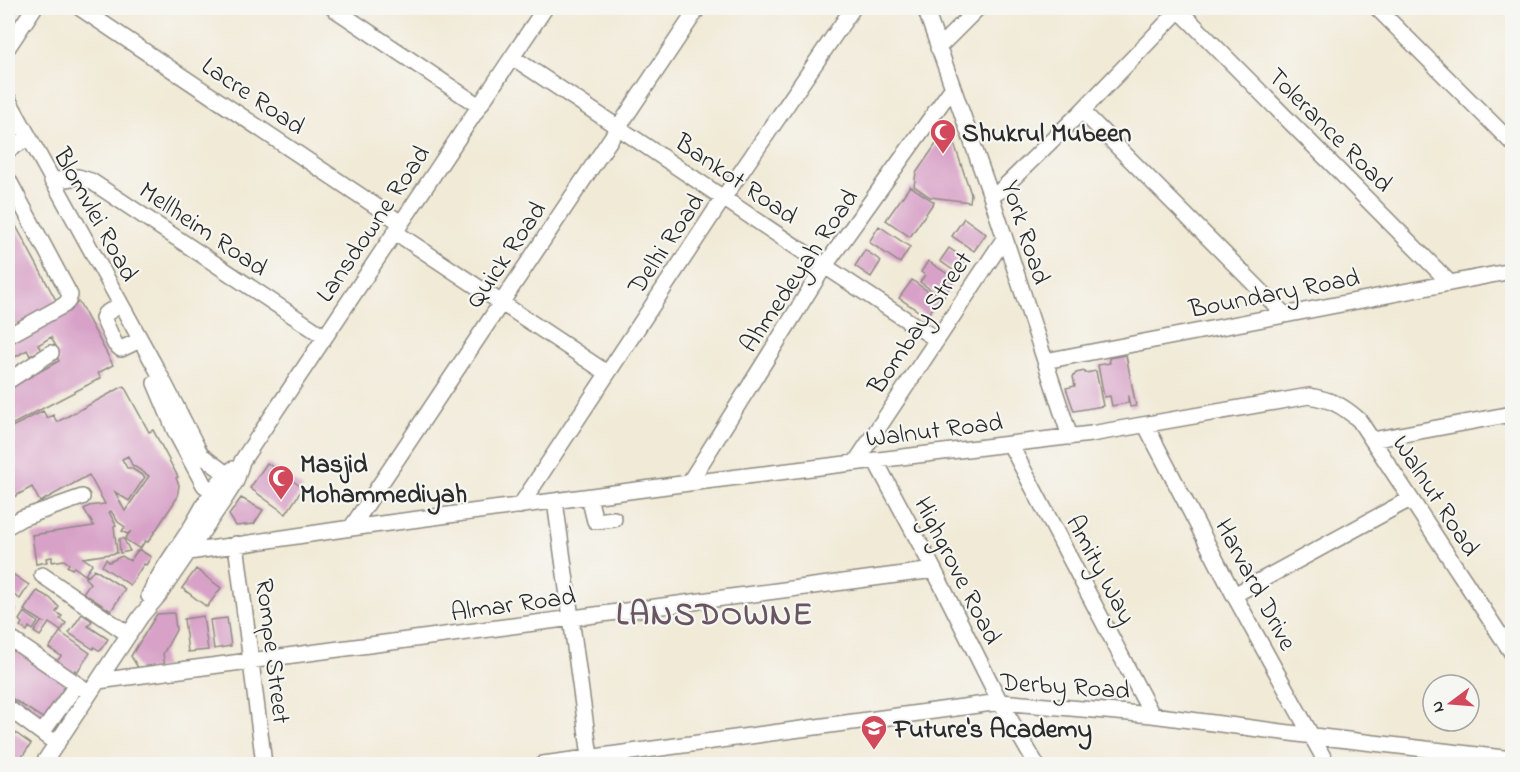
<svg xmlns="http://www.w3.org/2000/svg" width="1520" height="772" font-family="'Indie Flower',sans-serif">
<rect width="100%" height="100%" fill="#f6f6f2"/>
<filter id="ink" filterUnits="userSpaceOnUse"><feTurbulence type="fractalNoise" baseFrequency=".0167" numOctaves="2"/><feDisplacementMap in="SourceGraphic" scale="12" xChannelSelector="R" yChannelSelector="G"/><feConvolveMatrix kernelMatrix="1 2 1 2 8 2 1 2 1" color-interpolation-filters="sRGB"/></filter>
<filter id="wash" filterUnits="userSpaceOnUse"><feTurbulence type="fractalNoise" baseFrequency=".008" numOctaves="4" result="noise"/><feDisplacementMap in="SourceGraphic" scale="24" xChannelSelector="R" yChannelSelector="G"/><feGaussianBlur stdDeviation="1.35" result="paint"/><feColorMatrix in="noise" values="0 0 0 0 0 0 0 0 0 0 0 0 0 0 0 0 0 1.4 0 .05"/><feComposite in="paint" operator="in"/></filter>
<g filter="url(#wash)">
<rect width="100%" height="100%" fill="#f1ead7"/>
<g id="blocks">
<path fill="#d8a2c8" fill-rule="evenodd" d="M 945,131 L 952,137 L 971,194 L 970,202 L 930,197 L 914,186 L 916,173 Z
M 910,186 L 934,202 L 910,237 L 886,220 Z
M 8,211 L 58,304 L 8,331 Z
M 964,218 L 986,234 L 974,251 L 952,236 Z
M 879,226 L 910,247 L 900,263 L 869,242 Z
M 949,248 L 969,262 L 960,275 L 940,261 Z
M 865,250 L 881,261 L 871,277 L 855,266 Z
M 928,261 L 955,279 L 943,298 L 920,282 L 925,275 L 921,272 Z
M 912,280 L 939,299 L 927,317 L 899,298 Z
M 79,302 L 113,365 L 98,373 L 101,378 L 11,425 L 12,427 L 43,411 L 47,418 L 53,415 L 57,422 L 124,386 L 149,432 L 153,430 L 178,477 L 176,478 L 179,485 L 177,498 L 148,542 L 145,541 L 140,549 L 125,539 L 131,531 L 127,534 L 122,531 L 125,527 L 118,522 L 111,511 L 109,512 L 116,525 L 114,526 L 117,553 L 83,558 L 92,564 L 85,575 L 74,567 L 72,569 L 67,566 L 69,564 L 64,560 L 52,562 L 52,557 L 46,558 L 47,562 L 36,564 L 32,535 L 94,526 L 84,509 L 89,506 L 105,504 L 89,475 L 40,502 L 32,487 L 10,499 L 8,495 L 8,389 L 59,361 L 55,354 L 59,352 L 51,337 L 38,345 L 41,350 L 30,356 L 27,350 L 8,361 L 8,340 ZM 128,456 L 132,465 L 149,476 L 125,511 L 115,492 L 129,501 L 145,477 L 131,468 L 127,468 L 122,459 Z
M 1126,355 L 1136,406 L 1130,407 L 1128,395 L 1128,403 L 1112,406 L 1110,396 L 1104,397 L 1098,365 L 1110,363 L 1109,358 Z
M 1085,371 L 1085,373 L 1096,371 L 1103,406 L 1074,411 L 1066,388 L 1075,386 L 1073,377 L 1076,373 Z
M 267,463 L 303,488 L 286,514 L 250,488 Z
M 241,498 L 263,510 L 254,524 L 236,526 L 229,515 Z
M 123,538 L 130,551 L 120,553 L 119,539 Z
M 140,550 L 151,557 L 146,565 L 144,564 L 130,585 L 102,566 L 106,559 L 109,562 L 122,556 L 130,561 L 137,551 Z
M 94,569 L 125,589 L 111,611 L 83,593 L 90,583 L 85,578 L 87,575 L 89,576 Z
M 196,569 L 221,588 L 207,607 L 182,588 Z
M 11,573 L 29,585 L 20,599 L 8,591 L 8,578 Z
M 37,591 L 50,598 L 59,607 L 56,612 L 62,616 L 60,619 L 66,623 L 61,631 L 49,623 L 40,636 L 34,632 L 41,622 L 43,622 L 24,610 Z
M 8,604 L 16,610 L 8,622 Z
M 24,612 L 38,622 L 33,630 L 29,627 L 27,631 L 20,626 L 22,623 L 19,620 Z
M 174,613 L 176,630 L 163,654 L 165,667 L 140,671 L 131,656 L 157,614 Z
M 82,614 L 92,621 L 88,626 L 108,639 L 100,651 L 94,647 L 93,649 L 69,633 Z
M 203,616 L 208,650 L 188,652 L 184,619 Z
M 227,618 L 231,646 L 214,649 L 210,620 Z
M 60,632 L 90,653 L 77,672 L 75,670 L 72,675 L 55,664 L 61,656 L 49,648 Z
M 8,644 L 67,683 L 44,719 L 8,696 Z
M 10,729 L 31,744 L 17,764 L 8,764 L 8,732 Z"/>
</g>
</g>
<g filter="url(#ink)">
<use href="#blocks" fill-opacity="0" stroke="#8e8a81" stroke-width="1.5"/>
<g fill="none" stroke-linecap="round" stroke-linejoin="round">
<g stroke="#8e8a81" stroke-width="18">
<path id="minor" d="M 80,8 L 401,223
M 333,8 L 479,106
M 925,8 L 991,196 L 1070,437
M 1377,8 L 1512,143
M 1179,10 L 1449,282
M 8,47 L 34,8
M 938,48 L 978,8
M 512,57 C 654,150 793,247 936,339
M 8,99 L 161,377 L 201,455 L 236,481
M 1082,111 L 1284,314
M 8,132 L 21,124
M 8,150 L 28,138
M 8,179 L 70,295 L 68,301 L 64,305 L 8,336
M 52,181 L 78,177 L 91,181 L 325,337
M 991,196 L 1000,191 L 1082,111 L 1181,8
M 395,232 L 607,373
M 120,305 L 105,314 L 103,318 L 115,344 L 121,349 L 140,340
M 1045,361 L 1512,271
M 8,381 L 51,353
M 155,383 L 176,433 L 204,485 L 221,498
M 1146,426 L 1234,595 L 1327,764
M 1372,440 L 1512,414
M 1010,444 L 1152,715
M 875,460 L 934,570 L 1000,702 L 1036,764
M 855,463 L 1004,239
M 689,483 L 824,267 L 953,87
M 589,497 L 595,521 L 614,519
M 555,501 L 591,764
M 520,506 L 724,197 L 853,8
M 8,526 L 22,518 L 82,497
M 351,528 L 698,8
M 236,544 L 264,764
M 189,552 L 351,528 L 689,483 L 1091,434 L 1309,396 C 1332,400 1342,405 1359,420 L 1512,653
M 42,575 L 128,634
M 1234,595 L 1410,499
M 149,596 C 159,572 176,551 190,529 C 202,510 214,482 233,469
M 8,637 L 90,693
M 98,681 L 934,570
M 8,708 L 57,744
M 42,733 L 77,684
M 43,764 L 141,616 L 159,595 L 224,500 L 236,481 L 242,461 L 545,8
M 543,764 L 1000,702 L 1152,715 L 1313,736 L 1512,759"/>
</g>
<use href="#minor" stroke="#fff" stroke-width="15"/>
</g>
</g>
<defs>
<g id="mosque-pin" transform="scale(1.35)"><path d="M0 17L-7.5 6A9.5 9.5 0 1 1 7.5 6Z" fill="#d1495b" stroke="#f6f6f2"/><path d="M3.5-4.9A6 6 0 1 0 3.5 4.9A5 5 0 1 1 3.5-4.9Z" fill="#fff"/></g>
<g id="school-pin" transform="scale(1.35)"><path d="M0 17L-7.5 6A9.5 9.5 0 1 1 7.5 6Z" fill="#d1495b" stroke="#f6f6f2"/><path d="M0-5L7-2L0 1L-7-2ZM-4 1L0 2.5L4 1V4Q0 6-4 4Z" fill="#fff"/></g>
</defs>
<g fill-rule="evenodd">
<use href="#mosque-pin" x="943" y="132"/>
<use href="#mosque-pin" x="281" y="478"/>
<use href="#school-pin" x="874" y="728"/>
</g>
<g text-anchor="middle" stroke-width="4.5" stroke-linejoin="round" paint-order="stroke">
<g font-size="26" fill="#2b2b2b" stroke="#f6f6f2">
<text transform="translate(254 95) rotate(34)" y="9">Lacre Road</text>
<text transform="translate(1331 129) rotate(45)" y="9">Tolerance Road</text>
<text transform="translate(737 178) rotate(34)" y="9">Bankot Road</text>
<text transform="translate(97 214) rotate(61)" y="9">Blomvlei Road</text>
<text transform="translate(372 223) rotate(-56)" y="9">Lansdowne Road</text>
<text transform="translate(204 228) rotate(34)" y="9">Mellheim Road</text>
<text transform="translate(1027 232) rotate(72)" y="9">York Road</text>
<text transform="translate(665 243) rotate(-56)" y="9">Delhi Road</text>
<text transform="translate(505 254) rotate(-56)" y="9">Quick Road</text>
<text transform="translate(798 270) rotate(-56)" y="9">Ahmedeyah Road</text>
<text transform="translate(1274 292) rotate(-11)" y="9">Boundary Road</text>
<text transform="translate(919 322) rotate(-56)" y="9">Bombay Street</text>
<text transform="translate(934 429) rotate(-7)" y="9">Walnut Road</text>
<text transform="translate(1437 495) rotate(57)" y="9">Walnut Road</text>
<text transform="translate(1102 569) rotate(62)" y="9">Amity Way</text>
<text transform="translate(959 570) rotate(63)" y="9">Highgrove Road</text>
<text transform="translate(1257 584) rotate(62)" y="9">Harvard Drive</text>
<text transform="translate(513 603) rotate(-8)" y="9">Almar Road</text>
<text transform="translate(274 651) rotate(83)" y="9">Rompe Street</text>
<text transform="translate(1065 685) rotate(4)" y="9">Derby Road</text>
</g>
<g font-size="26" font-weight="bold" fill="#2b2b2b" stroke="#f6f6f2" text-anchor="start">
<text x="962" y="141">Shukrul Mubeen</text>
<text x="300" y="472">Masjid<tspan x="300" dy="30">Mohammediyah</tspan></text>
<text x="894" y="737">Future's Academy</text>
</g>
<g font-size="32" font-weight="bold" letter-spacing="1.5" fill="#685562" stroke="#f6f6f2">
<text x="715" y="624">LANSDOWNE</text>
</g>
</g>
<rect width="1520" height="772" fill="none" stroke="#f6f6f2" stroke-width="30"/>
<g transform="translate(1451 703) rotate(254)"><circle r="28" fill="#f6f6f2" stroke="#a5a5a2" stroke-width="1.5"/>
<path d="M0-4.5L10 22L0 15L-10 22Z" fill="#d1495b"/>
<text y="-9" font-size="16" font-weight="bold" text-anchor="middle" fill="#2b2b2b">N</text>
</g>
</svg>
